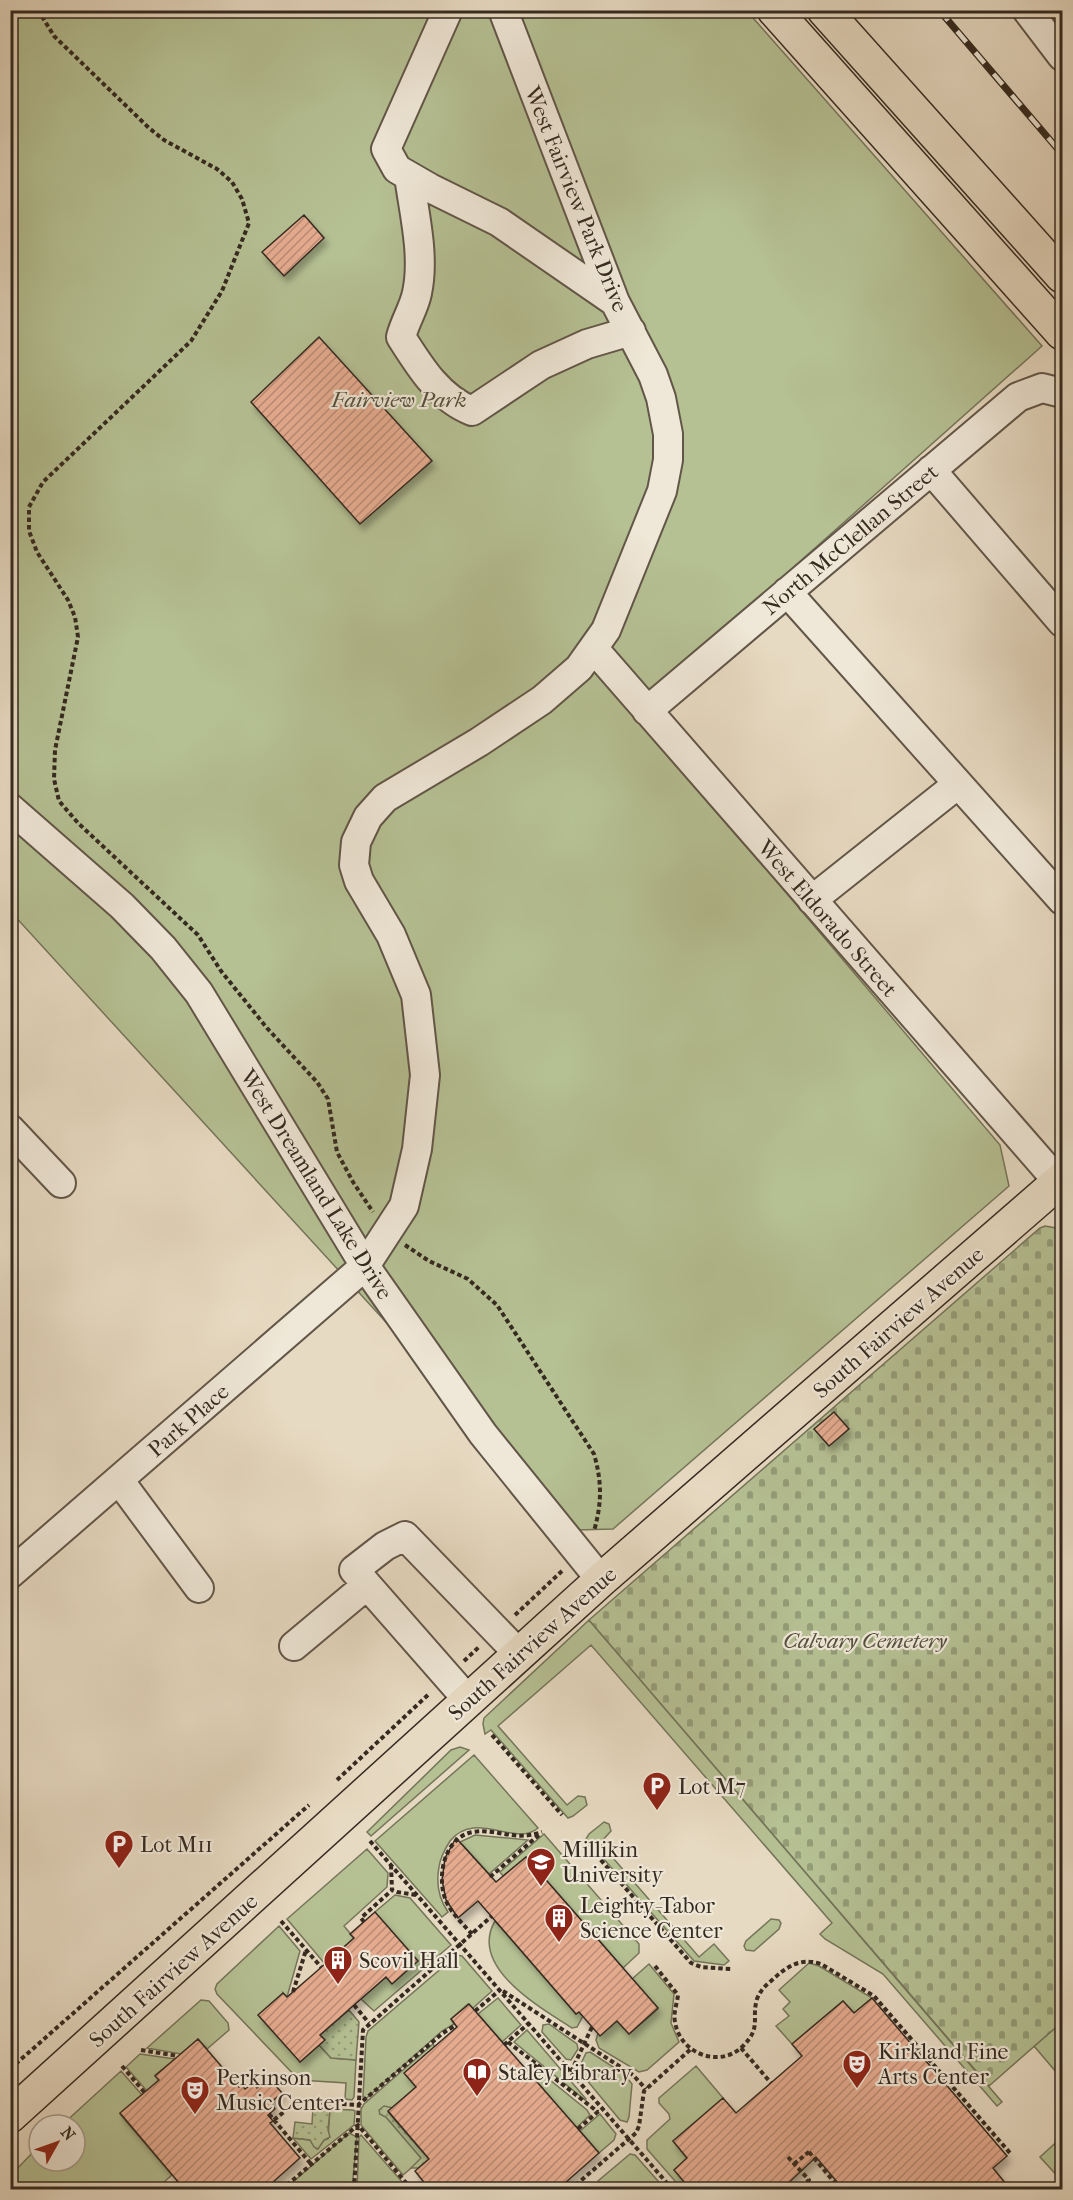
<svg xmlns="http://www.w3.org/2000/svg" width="1073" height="2200" font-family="'IM FELL French Canon',serif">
<defs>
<pattern id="cemetery-stones" width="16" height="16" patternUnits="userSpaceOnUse" patternTransform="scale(1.5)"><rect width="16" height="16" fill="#b5c093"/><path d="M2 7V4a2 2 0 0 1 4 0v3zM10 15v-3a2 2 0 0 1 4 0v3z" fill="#949c78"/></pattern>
<pattern id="garden-dots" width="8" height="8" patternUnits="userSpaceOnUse" patternTransform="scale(1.5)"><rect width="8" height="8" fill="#b5c093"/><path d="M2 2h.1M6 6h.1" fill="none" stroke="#949c78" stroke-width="1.8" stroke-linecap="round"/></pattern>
<pattern id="building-hatch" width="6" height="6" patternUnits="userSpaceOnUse" patternTransform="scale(1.5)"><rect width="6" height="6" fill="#e5ab8f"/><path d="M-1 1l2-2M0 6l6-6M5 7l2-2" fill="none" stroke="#ba8b74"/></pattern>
<filter id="shadow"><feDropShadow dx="3.5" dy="6" stdDeviation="3" flood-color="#0004"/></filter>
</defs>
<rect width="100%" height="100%" fill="#e7dac2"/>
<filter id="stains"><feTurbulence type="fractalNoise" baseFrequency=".00333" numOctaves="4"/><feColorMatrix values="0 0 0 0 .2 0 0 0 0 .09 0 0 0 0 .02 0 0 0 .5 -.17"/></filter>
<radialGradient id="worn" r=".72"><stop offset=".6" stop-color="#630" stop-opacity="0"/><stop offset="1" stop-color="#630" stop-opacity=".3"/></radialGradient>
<path fill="#b5c093" stroke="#75755a" stroke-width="1.5" d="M 11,11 L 747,11 L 1042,346 L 632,711 L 1000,1145 L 1009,1186 L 613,1529 L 576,1530 L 11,912 Z
M 589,1620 L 1002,2102 L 997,2106 L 883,1974 L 825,1939 L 820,1934 L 832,1923 L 591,1645 L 498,1726 L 567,1805 L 578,1796 L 585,1797 L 587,1805 L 573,1816 L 568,1818 L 491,1730 L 485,1734 L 483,1724 L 484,1718 Z
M 460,1747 L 469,1750 L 371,1836 L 367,1832 L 451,1750 Z
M 474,1755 L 538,1828 C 515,1848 476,1809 450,1841 C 445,1849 440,1858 439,1867 C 436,1883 439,1899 448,1912 L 442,1917 L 375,1841 Z
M 604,1822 L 609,1824 L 611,1831 L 600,1843 L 699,1957 L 714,1944 L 729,1961 L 724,1965 L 694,1961 L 586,1839 L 589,1834 Z
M 544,1834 L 639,1944 L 639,1953 L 623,1968 L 526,1857 L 503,1876 L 500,1872 Z
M 475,1835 L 528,1840 L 489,1874 L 460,1842 Z
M 367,1849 L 388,1873 L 387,1887 L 344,1926 L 354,1938 L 325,1964 L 287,1919 Z
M 395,1895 L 410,1898 L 451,1945 L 374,2011 L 361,1999 L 386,1977 L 391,1983 L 375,1912 Z
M 771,1919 L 779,1920 L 781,1923 L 779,1929 L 754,1951 L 746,1950 L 744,1946 L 746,1941 Z
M 495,1921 L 576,2014 L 579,2012 L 583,2016 L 577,2027 L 572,2028 C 541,2008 468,1967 495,1921 Z
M 279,1926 L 300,1951 L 287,1997 L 283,1993 L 300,2062 L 319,2045 L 331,2058 L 356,2060 L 354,2097 L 352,2100 L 345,2099 L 346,2083 L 299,2080 L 217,1994 L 215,1989 L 217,1984 Z
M 457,1955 L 462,1956 L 492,1991 L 473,2008 L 468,2004 L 451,2019 L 454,2024 L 442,2031 L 367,2098 L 363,2097 L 366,2037 L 368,2031 Z
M 809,1963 L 819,1966 L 872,1998 L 854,2013 L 843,2001 L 792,2044 L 776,2026 L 789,2016 L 783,2009 L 790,2002 L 779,1990 Z
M 649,1964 L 674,1994 L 671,2023 L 679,2042 L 647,2070 L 639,2072 L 599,2048 L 596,2040 L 598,2033 L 617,2021 L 629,2034 L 658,2009 L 632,1979 Z
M 498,1998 L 521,2025 L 502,2042 L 478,2014 Z
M 201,2000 L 209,2001 L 228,2023 L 229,2030 L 207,2049 L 198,2039 L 181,2054 L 147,2048 Z
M 1062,2022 L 1062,2079 L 1034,2046 Z
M 549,2024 L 577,2044 L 578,2049 L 571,2060 L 566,2059 L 542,2032 L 543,2025 Z
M 527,2030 L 586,2099 L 585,2100 L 514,2042 Z
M 433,2044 L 435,2047 L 416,2087 L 393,2108 L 380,2114 L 386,2117 L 422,2159 L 403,2175 L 361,2125 L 361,2109 L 364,2104 Z
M 590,2052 L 624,2074 L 632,2084 L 629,2117 L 627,2122 L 620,2120 L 580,2072 L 580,2066 L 586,2053 Z
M 140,2054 L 175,2059 L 155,2075 L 159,2080 L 147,2091 L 126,2067 Z
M 696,2066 L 723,2098 L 673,2141 L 687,2158 L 674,2170 L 691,2189 L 682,2189 L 647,2149 L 647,2140 L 670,2119 L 669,2114 L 659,2103 L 659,2098 Z
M 121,2071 L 142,2095 L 120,2114 L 172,2175 L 155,2190 L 11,2189 L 10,2176 L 39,2146 L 39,2161 L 75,2161 L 75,2125 L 62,2125 Z
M 535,2071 L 540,2072 L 587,2110 L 590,2115 L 576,2128 L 530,2075 Z
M 330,2109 L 353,2110 L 355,2111 L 354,2125 L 311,2159 L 293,2138 L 310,2140 L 317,2149 L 324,2140 L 328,2139 Z
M 600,2114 L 616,2134 L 614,2140 L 599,2153 L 580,2131 Z
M 349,2133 L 357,2137 L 352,2189 L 285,2189 Z
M 361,2135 L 404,2184 L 397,2189 L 357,2189 L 359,2137 Z
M 1062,2137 L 1062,2177 L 1060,2179 L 1040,2157 Z
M 630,2154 L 635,2155 L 665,2189 L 601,2189 L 598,2181 Z"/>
<path fill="url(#cemetery-stones)" stroke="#75755a" stroke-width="1.5" d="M 1045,1226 L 1056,1228 L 1062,1233 L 1062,2022 L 989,2086 L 589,1620 L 1040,1228 Z"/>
<path fill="url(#garden-dots)" stroke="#75755a" stroke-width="1.5" d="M 349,2010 L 359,2022 L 356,2060 L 331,2058 L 319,2045 L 324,2040 L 320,2035 Z
M 384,2106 L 393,2108 L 388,2112 L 429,2159 L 418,2168 L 411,2168 L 421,2158 L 386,2117 L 380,2114 L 379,2110 Z
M 313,2107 L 330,2109 L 328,2130 L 330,2137 L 324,2140 L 318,2149 L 314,2147 L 310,2140 L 293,2138 L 295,2122 L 312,2124 Z"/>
<path fill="url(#building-hatch)" stroke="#352a20" stroke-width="1.5" filter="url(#shadow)" d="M 304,215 L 324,238 L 284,276 L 262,252 Z
M 319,337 L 432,461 L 360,524 L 251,402 Z
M 834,1412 L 849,1429 L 829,1446 L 814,1429 Z
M 456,1838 L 496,1882 L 526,1857 L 658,2008 L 629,2034 L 617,2021 L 600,2036 L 579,2012 L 576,2014 L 478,1901 L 458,1918 L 446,1900 L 442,1880 L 445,1858 Z
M 375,1912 L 418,1961 L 392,1984 L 386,1977 L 320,2035 L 325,2040 L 300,2062 L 258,2015 L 283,1993 L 287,1997 L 317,1971 L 354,1938 L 350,1934 Z
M 872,1998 L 1007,2156 L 993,2168 L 1011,2190 L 844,2190 L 816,2157 L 781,2190 L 691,2190 L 674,2170 L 687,2158 L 673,2141 L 723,2098 L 736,2113 L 802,2056 L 792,2044 L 843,2001 L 854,2013 Z
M 469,2004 L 599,2153 L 557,2190 L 522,2190 L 515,2182 L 506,2190 L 430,2190 L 415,2171 L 429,2159 L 388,2111 L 416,2087 L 404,2073 L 457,2027 L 451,2019 Z
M 198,2039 L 239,2087 L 242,2085 L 245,2089 L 253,2083 L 257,2088 L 269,2078 L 282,2093 L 270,2103 L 275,2109 L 268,2115 L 273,2121 L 270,2123 L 300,2158 L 264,2190 L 185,2190 L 120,2113 L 159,2080 L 155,2076 Z"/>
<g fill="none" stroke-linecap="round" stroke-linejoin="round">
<g stroke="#625648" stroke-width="32">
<path id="minor" d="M 448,10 L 386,149 L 397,169 L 430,188 L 499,222 L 615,302
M 1027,10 L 1062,56
M 409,176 C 414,213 425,256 417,293 C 414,308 405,321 401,337 C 420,367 439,398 472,411 L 541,365 L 587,344 L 631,331
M 931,470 L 1062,622
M 787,592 L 1062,900
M 594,649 L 1062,1186
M 647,711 L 1018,397 L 1042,388 L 1062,393
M 10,808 L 122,906 L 163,948 L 199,993 L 365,1266 L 483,1434 L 601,1580
M 812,900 L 958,784
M 10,1129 L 61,1183
M 119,1480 L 199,1588
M 10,1574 L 365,1266 L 404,1206 L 417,1149 L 425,1075 L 416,995 L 391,935 L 359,881 L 354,865 L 356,842 L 368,817 L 385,798 L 479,742 L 542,700 L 579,668 L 606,630 L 662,491 L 668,460 L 668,434 L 661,398 L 653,375 L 615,302 L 503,10
M 294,1646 L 367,1585
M 468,1700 L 354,1570 L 385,1546 L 405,1536 L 519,1654"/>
</g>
<g stroke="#352a20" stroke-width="36">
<path id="major" d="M 774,10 L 1062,333
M 824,10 L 1062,276
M 10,2116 L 601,1580 L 1062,1179"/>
</g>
<path stroke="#352a20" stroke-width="4" stroke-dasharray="4.5 3" stroke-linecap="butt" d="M 38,10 L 54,36 L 149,128 L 164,140 L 217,169 L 232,182 L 242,199 L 249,223 L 222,291 L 191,341 L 43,482 L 29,507 L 29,531 L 37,552 L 68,600 L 75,617 L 78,637 L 55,750 L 54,779 L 59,801 L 78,823 L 198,935 L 221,971 L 267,1028 L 317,1082 L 328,1099 L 337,1152 L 353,1182 L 373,1212
M 405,1245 L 429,1261 L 468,1279 L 497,1305 L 594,1454 C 602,1482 602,1503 594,1531
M 515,1615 L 562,1571
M 464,1661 L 480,1646
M 492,1735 L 562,1815
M 337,1780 L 430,1693
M 370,1841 L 673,2190
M 586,1843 L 691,1963 L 701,1967 L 731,1969
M 391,1865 L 392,1890 L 397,1892 L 416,1895
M 490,1877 L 540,1834
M 281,1921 L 321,1967
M 364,1922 L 361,1918 L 392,1890
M 472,1934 C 463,1924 452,1914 446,1901 C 436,1877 444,1837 473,1832 C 498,1828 514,1842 542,1832
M 655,1966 L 678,1995 C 677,2004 673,2013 675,2022 C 680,2054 720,2069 743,2046 C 762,2027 751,2019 757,1999 C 760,1991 765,1986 771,1981 C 786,1967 800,1957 821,1964 L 874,1996 L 1010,2153
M 503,1991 L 633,2075 L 646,2089
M 293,1992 L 306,1950
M 354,2005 L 369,2023
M 475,2011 L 500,1990
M 508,2042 L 598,2112
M 504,2045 L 529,2023
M 741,2048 L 771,2083
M 141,2050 L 178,2056
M 122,2066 L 145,2093
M 10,2069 L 309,1805
M 571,2072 L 592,2027
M 529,2073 L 537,2065
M 269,2114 L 311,2164
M 274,2120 L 297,2101 L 358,2105 L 443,2033 L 456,2025
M 578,2129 L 600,2110
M 809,2152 L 841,2190
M 788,2157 L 809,2180 L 798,2190
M 794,2164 L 810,2151
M 272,2183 L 277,2190
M 170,2190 L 178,2182
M 281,2190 L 358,2125 L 412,2190
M 354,2190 L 363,2030 L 492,1916
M 570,2190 L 636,2133 L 639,2126 L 644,2091 L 691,2049
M 1059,2190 L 1062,2186"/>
<use href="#minor" stroke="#efe7d7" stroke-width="28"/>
<use href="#major" stroke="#e7dac2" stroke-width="33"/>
<g stroke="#352a20" stroke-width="7">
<path id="rail" d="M 939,10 L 1062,154"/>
</g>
<use href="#rail" stroke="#efe7d7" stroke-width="4.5" stroke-dasharray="14" stroke-linecap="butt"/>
</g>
<defs>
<g id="parking-pin" transform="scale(1.5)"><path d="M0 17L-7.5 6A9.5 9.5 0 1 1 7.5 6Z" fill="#8f2418" stroke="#efe7d7"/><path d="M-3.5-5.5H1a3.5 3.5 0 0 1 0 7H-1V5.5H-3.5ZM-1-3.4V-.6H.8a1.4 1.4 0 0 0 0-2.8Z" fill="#fff"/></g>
<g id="university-pin" transform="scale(1.5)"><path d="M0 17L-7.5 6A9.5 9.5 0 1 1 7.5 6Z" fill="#8f2418" stroke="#efe7d7"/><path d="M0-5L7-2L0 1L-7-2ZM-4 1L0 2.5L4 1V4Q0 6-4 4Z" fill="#fff"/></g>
<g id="building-pin" transform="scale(1.5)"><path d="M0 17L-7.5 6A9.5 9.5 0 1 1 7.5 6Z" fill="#8f2418" stroke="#efe7d7"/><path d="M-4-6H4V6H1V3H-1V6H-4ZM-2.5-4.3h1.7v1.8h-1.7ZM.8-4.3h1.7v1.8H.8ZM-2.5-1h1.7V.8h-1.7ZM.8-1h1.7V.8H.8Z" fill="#fff"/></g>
<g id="theatre-pin" transform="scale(1.5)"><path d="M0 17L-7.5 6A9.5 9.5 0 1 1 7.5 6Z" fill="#8f2418" stroke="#efe7d7"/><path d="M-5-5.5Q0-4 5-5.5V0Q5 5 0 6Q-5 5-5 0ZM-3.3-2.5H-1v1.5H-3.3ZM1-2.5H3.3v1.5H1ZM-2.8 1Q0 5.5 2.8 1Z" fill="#fff"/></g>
<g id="library-pin" transform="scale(1.5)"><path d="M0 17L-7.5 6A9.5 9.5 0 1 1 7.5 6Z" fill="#8f2418" stroke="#efe7d7"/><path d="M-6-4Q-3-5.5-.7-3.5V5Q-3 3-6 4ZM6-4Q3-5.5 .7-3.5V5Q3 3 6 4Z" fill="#fff"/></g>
</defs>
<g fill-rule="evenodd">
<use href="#parking-pin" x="657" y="1786"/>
<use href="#parking-pin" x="119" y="1844"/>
<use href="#university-pin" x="541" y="1862"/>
<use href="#building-pin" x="559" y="1918"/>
<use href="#building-pin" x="338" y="1960"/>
<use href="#theatre-pin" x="857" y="2064"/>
<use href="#library-pin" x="477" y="2072"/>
<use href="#theatre-pin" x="195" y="2090"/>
</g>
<g text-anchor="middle" stroke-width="4.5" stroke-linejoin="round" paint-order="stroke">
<g font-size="22" fill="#352a20" stroke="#efe7d7">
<text transform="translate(577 199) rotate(68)" y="8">West Fairview Park Drive</text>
<text transform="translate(850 539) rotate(-40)" y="8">North McClellan Street</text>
<text transform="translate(828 918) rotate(49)" y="8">West Eldorado Street</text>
<text transform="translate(317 1184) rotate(58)" y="8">West Dreamland Lake Drive</text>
<text transform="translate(898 1322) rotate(-41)" y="8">South Fairview Avenue</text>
<text transform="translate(188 1420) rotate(-41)" y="8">Park Place</text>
<text transform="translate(532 1643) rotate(-42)" y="8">South Fairview Avenue</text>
<text transform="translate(173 1970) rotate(-42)" y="8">South Fairview Avenue</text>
</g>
<g font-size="22" font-style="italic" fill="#55503d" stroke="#efe7d7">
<text x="399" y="407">Fairview Park</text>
<text x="865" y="1648">Calvary Cemetery</text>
</g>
<g font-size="22" fill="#352a20" stroke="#efe7d7" text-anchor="start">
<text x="678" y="1794">Lot M7</text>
<text x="140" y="1852">Lot M11</text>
<text x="562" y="1857">Millikin<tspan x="562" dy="25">University</tspan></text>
<text x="580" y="1913">Leighty-Tabor<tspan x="580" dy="25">Science Center</tspan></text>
<text x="359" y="1968">Scovil Hall</text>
<text x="878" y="2059">Kirkland Fine<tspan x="878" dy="25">Arts Center</tspan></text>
<text x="498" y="2080">Staley Library</text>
<text x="216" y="2085">Perkinson<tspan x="216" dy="25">Music Center</tspan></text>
</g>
</g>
<rect width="1073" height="2200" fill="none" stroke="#e7dac2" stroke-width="36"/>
<rect x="12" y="12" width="1049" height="2176" fill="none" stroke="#352a20" stroke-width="3"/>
<rect x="18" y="18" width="1037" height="2164" fill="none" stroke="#352a20" stroke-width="1.5"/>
<g transform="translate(57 2143) rotate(50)"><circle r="28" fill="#efe7d7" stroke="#a59b8e" stroke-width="1.5"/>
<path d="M0-4.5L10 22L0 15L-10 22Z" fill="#8f2418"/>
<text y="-9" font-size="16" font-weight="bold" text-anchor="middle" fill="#352a20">N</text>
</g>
<rect width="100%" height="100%" filter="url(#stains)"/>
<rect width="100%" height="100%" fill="url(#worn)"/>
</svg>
